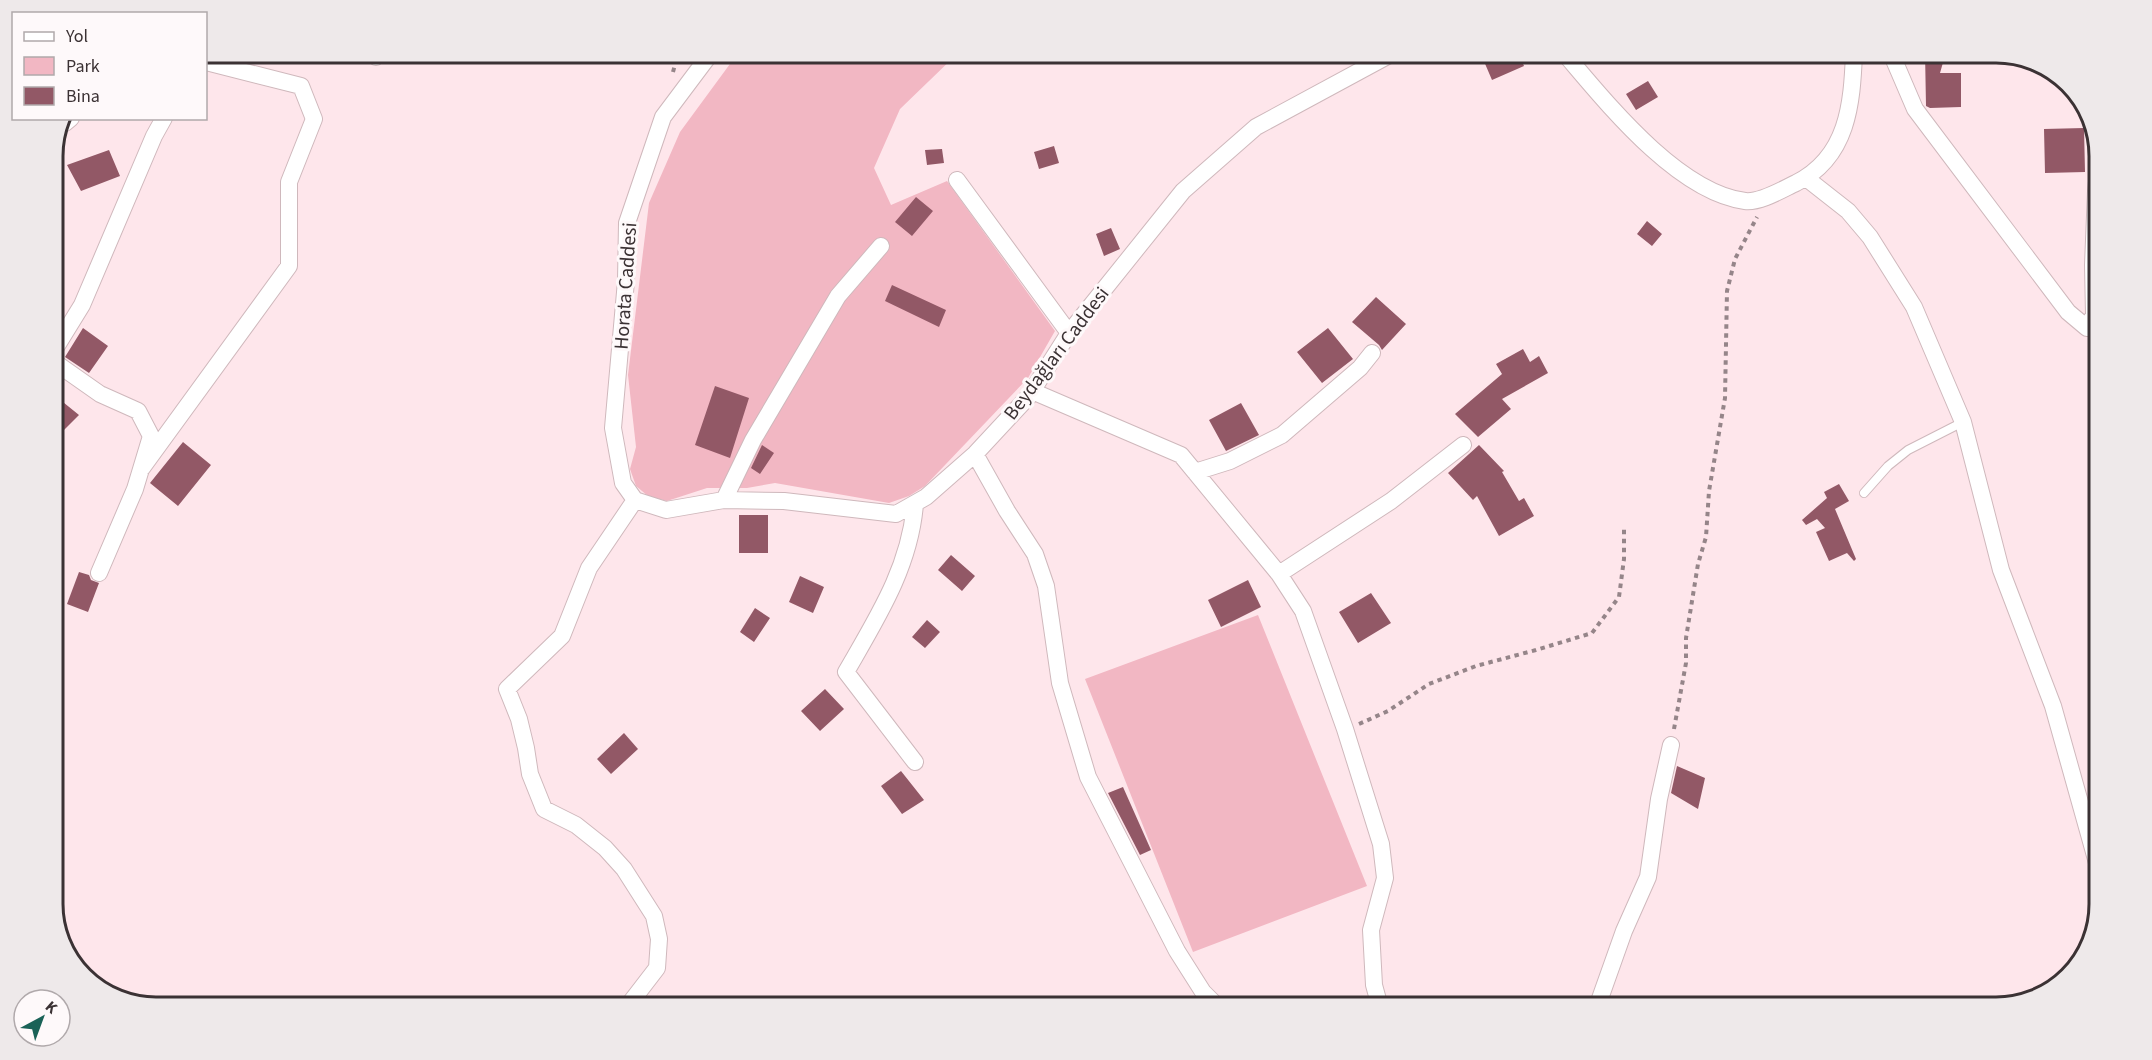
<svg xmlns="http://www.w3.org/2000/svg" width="2152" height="1060" font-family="'Source Sans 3',sans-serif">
<rect width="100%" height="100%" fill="#fee6eb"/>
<path fill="#f2b7c3" d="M 738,53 L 958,53 L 900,109 L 874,168 L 891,205 L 947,181 L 1055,331 L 1028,378 L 925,486 L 909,496 L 889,503 L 775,483 L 747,488 L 707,488 L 667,501 L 648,496 L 636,486 L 630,469 L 636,447 L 628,375 L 649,203 L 680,132 Z
M 1258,615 L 1367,886 L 1193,952 L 1085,679 Z"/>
<path fill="#925866" d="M 1480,52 L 1518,52 L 1524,66 L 1492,80 Z
M 1925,52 L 1946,52 L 1940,73 L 1961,73 L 1961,107 L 1930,108 L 1926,106 Z
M 1648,81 L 1658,97 L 1636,110 L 1626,94 Z
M 2084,128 L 2085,172 L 2045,173 L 2044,129 Z
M 1054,146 L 1059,163 L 1039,169 L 1034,152 Z
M 942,149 L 944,163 L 927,165 L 925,150 Z
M 109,150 L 120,176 L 81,191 L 67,165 Z
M 916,197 L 933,211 L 912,236 L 895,222 Z
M 1647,221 L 1662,234 L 1652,246 L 1637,234 Z
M 1111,228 L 1120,249 L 1104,256 L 1096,234 Z
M 892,285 L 946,310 L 939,327 L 885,301 Z
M 1376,297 L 1406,324 L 1382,350 L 1379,345 L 1352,322 Z
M 83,328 L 108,346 L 89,373 L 65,357 Z
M 1328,328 L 1353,359 L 1322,383 L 1297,352 Z
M 1523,349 L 1530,362 L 1539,356 L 1548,373 L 1502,399 L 1511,409 L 1478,437 L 1455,414 L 1502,374 L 1496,364 Z
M 715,386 L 749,398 L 730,458 L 695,445 Z
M 53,394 L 79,415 L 53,441 Z
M 1241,403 L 1259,435 L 1226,451 L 1209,420 Z
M 183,442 L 211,465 L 178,506 L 150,483 Z
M 762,445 L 774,453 L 760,474 L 751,468 Z
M 1479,445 L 1504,471 L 1502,472 L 1519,501 L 1524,498 L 1534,516 L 1499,536 L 1477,496 L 1473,500 L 1448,473 Z
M 1839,484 L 1849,501 L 1835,509 L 1856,559 L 1854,561 L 1847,553 L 1829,561 L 1816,532 L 1825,528 L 1817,519 L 1806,525 L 1802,520 L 1827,498 L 1824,492 Z
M 739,515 L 768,515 L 768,553 L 739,553 Z
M 951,555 L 975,576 L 962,591 L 938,570 Z
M 79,572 L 89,575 L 91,580 L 99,583 L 88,612 L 67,604 Z
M 800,576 L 824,587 L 813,613 L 789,602 Z
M 1248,580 L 1261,607 L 1221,627 L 1208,600 Z
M 1371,593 L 1391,623 L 1358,643 L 1339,612 Z
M 755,608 L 770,618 L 754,642 L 740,632 Z
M 927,620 L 940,632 L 925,648 L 912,637 Z
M 825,689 L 844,709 L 820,731 L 801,711 Z
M 624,733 L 638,749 L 611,774 L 597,759 Z
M 1677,766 L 1705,778 L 1698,809 L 1671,793 Z
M 901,771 L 924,800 L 902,814 L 881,786 Z
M 1123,787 L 1151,850 L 1140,855 L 1108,793 Z"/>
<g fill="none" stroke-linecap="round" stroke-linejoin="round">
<g stroke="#cfb8bc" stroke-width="10">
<path id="service" d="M 1864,493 L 1888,466 L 1908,450 L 1963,422"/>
</g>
<g stroke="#cfb8bc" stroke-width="18">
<path id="minor" d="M 372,53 L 376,57
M 1564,53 C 1606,102 1677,192 1745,201 C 1760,203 1783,189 1796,183 C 1848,157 1852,104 1854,53
M 1891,53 L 1915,109 L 2068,312 L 2087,328 L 2094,315 L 2093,265 L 2096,191 L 2099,163
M 65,123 L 71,118
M 1806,178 L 1848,211 L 1870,237 L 1914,307 L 1963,422 L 2001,570 L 2053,706 L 2099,870
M 957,180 L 1069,333
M 53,352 L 82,305 L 154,136 L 164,118
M 53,361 L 100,394 L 138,411 L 151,436 L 135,489 L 99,573
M 1032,391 L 1181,455 L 1279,574 L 1303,611 L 1345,729 L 1381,844 L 1385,878 L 1371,930 L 1374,985 L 1380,1007
M 975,454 L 1007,511 L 1035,554 L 1046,586 L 1060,683 L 1088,777 L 1177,951 L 1203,992 L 1218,1007
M 142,468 L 289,266 L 289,182 L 314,119 L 301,86 L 206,62
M 1195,472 L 1230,461 L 1282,435 L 1360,368 L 1372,353
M 635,500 L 666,510 L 724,500 L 784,501 L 896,514 L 926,497 L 975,454 L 1029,396 L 1069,333 L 1183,191 L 1256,127 L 1393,53
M 635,500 L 623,483 L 613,428 L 626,281 L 627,223 L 663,117 L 711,53
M 724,500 L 753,440 L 838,296 L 881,246
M 915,504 C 910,567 877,618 846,672 L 915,762
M 1279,574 L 1391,501 L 1463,445
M 627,1007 L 657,968 L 659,939 L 654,916 L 624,869 L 605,848 L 576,825 L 544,809 L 530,774 L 526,748 L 519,719 L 507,689 L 562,636 L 589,568 L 635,500
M 1597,1007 L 1624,931 L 1648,877 L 1659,799 L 1671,745"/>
</g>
<path stroke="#958589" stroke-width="4" stroke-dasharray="4.5 4.5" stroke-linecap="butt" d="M 673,72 L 678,53
M 1359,724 L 1388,711 L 1429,684 L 1476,666 L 1536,650 L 1592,633 L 1619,597 L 1624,559 L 1624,529
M 1674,729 L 1686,663 L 1686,638 L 1698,564 L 1706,537 L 1709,491 L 1725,398 L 1727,291 L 1735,259 L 1757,217"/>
<use href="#service" stroke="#fff" stroke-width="8"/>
<use href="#minor" stroke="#fff" stroke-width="16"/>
</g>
<g text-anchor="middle" stroke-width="6" stroke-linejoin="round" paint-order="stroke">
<g font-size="20" fill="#3b3234" stroke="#fef9fa">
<text transform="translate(625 286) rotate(-86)" y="7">Horata Caddesi</text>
<text transform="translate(1056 353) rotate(-53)" y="7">Beydağları Caddesi</text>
</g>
</g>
<path d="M0 0H2152V1060H0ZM156 63H1996A93 93 0 0 1 2089 156V904A93 93 0 0 1 1996 997H156A93 93 0 0 1 63 904V156A93 93 0 0 1 156 63Z" fill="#eee9ea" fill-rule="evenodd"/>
<path fill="none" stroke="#3b3234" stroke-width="3" d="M156 63H1996A93 93 0 0 1 2089 156V904A93 93 0 0 1 1996 997H156A93 93 0 0 1 63 904V156A93 93 0 0 1 156 63Z"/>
<rect x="12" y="12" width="195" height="108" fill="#fef9fa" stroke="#b0a9ab" stroke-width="1.5"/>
<rect x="24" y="32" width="30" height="9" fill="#ffffff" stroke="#b0a9ab" stroke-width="1.5"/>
<text x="66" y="42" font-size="18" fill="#3b3234">Yol</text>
<rect x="24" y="57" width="30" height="18" fill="#f2b7c3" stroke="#b0a9ab" stroke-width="1.5"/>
<text x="66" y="72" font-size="18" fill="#3b3234">Park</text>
<rect x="24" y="87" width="30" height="18" fill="#925866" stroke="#b0a9ab" stroke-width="1.5"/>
<text x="66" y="102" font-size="18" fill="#3b3234">Bina</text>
<g transform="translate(42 1018) rotate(41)"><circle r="28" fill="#fef9fa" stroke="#b0a9ab" stroke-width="1.5"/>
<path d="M0-4.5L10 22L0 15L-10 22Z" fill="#1a6257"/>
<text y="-9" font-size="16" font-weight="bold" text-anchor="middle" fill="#3b3234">K</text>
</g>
</svg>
